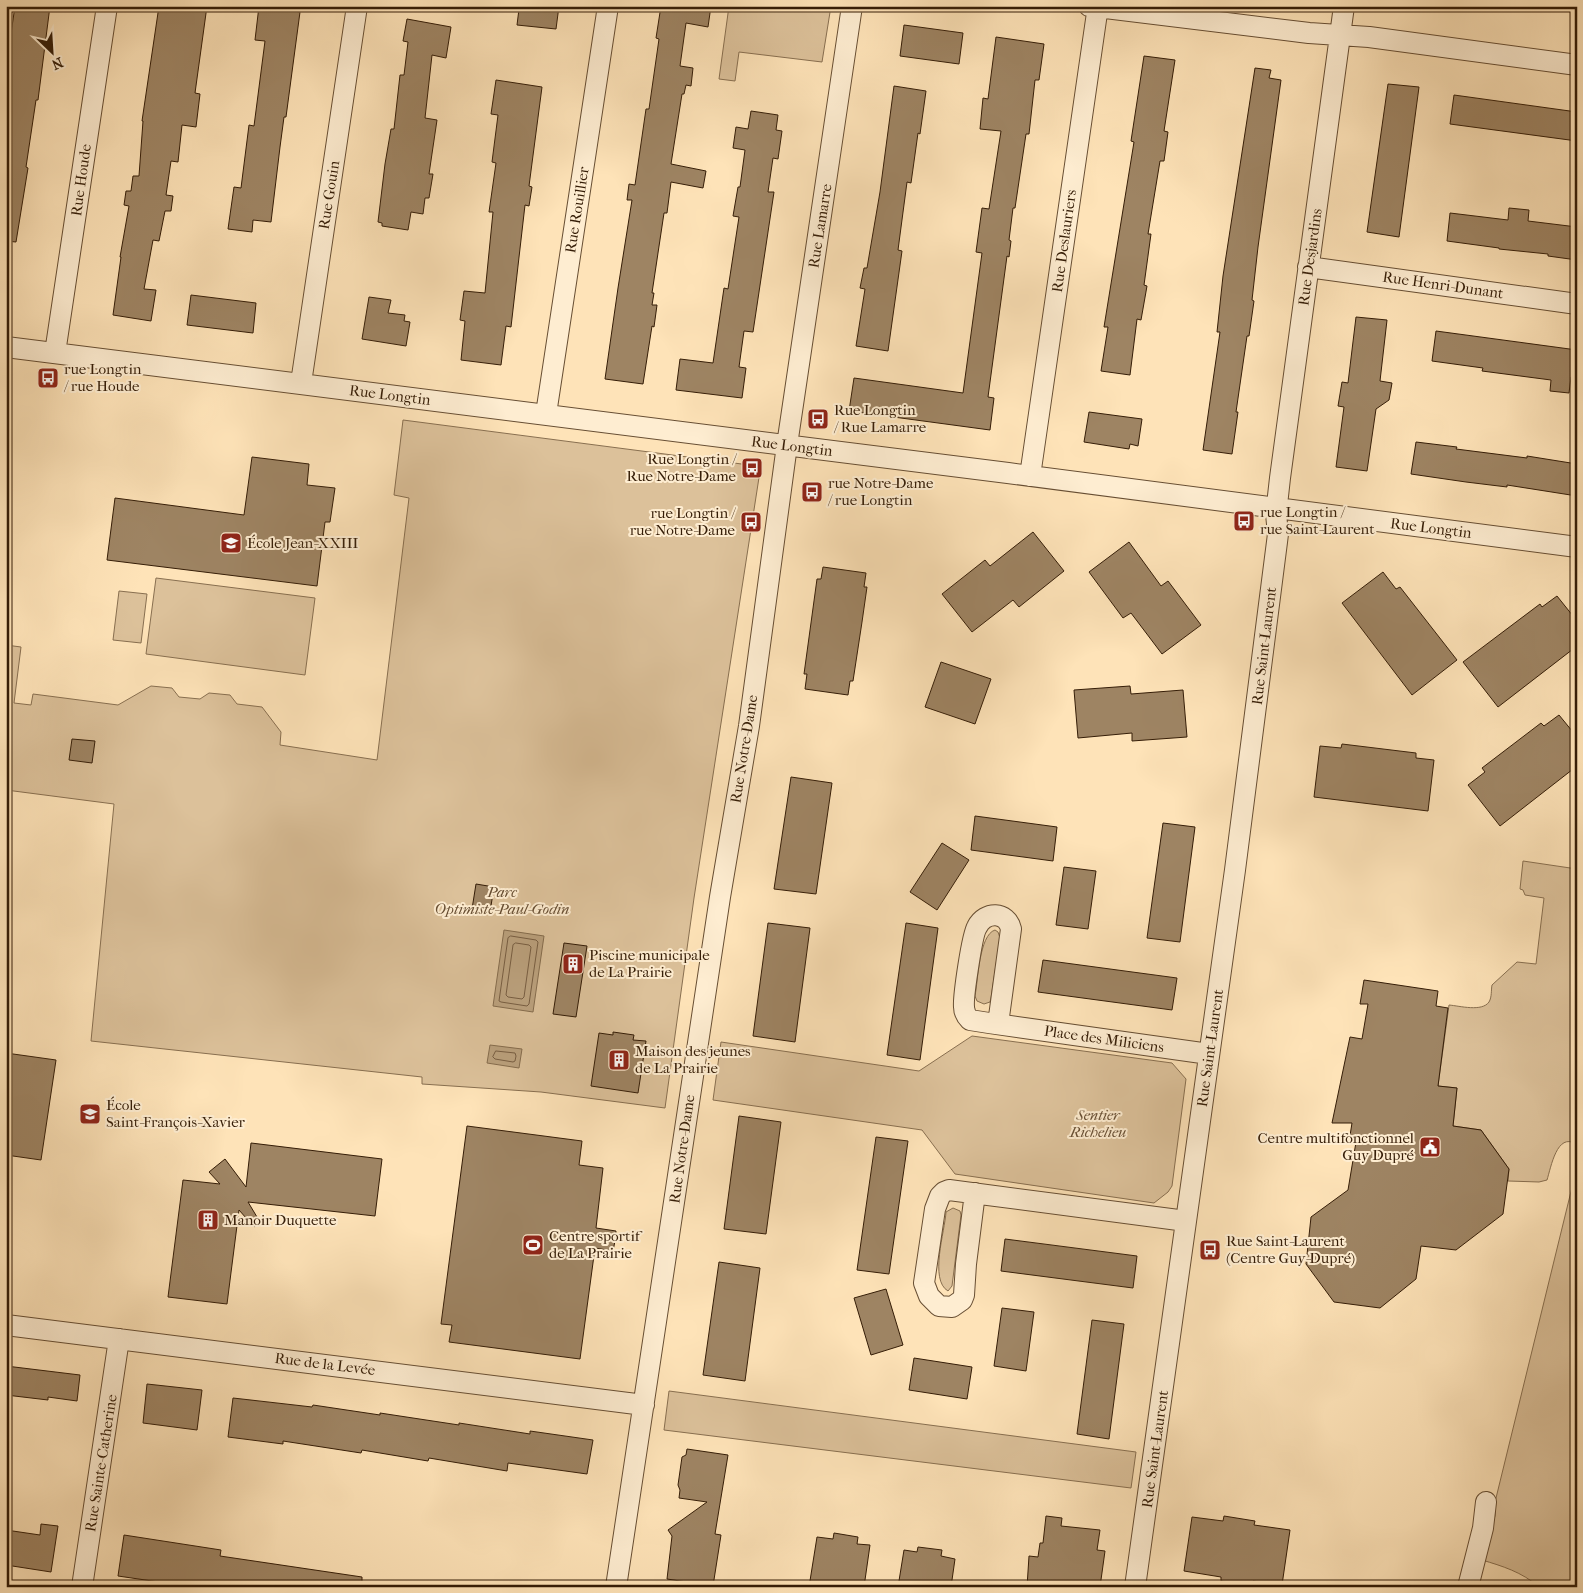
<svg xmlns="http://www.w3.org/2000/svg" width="1583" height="1593" font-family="'IM FELL French Canon',serif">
<rect width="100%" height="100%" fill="#fee3b8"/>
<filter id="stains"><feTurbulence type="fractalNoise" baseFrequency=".004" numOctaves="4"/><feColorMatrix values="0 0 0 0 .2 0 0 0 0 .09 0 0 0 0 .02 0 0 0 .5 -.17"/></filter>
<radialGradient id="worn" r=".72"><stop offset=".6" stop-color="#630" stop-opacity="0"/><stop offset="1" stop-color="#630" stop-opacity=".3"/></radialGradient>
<path fill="#dcc19a" stroke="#886f50" d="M 729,6 L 831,6 L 822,62 L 739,52 L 735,81 L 719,79 Z
M 403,420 L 757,466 L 760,471 L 694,898 L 665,1108 L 541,1092 L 422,1084 L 422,1077 L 91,1041 L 114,804 L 6,790 L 6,645 L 21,647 L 14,703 L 31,705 L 33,694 L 118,705 L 151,686 L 172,688 L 179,697 L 200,699 L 209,693 L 230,695 L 237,704 L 262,707 L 281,732 L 280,745 L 377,760 L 409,498 L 394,495 Z
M 156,578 L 315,598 L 305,675 L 146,654 Z
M 119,591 L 147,594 L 141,643 L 113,640 Z
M 1523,861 L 1577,869 L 1577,1146 L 1576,1144 C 1557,1132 1551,1167 1547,1180 L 1539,1182 L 1508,1181 L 1509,1169 L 1481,1130 L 1453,1126 L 1457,1088 L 1438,1086 L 1449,1005 C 1460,1006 1482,1012 1489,1002 C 1492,997 1491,990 1492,985 L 1517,962 L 1536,964 L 1544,898 L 1525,895 L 1523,890 L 1520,889 Z
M 995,930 L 998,932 L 1000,938 L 991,998 L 990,1002 L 984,1004 L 977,1001 L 975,996 C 978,981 979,935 995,930 Z
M 972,1036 L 1172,1063 L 1186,1079 L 1172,1186 L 1168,1192 L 1154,1203 L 955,1174 L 922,1130 L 713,1100 L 721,1042 L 919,1071 Z
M 1577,1167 L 1577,1587 L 1539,1587 C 1522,1572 1502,1566 1482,1560 L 1495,1516 L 1496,1498 Z
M 953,1208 L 960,1211 L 961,1215 L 952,1286 L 948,1291 C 929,1280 945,1231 946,1212 Z
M 669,1391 L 1136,1452 L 1131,1488 L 664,1430 Z"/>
<path fill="#baa07c" stroke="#856c4d" d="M 504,930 L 544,936 L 533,1012 L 493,1006 Z
M 490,1045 L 522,1049 L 519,1068 L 487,1063 Z"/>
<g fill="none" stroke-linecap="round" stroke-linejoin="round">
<path stroke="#785e42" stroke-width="1" d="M 511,936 L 536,940 L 538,942 L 529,1004 L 527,1006 L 501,1002 L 499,1001 L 508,938 Z
M 516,943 L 529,945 L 531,947 L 524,997 L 522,999 L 508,997 L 506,995 L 513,945 Z
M 496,1051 L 515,1053 L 516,1056 L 515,1061 L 513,1062 L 495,1059 L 493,1057 Z"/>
</g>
<path fill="#9e8463" stroke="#351d07" d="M 15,6 L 50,6 L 38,100 L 36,100 L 26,167 L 28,168 L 16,242 L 6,241 L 6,68 Z
M 159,6 L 207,6 L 195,93 L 200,94 L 196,127 L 182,125 L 178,162 L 171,161 L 166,195 L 173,196 L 171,211 L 165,211 L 159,241 L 153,240 L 144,289 L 156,290 L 151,321 L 113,315 L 121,257 L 120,257 L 129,206 L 124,205 L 126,191 L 131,191 L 133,176 L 139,176 L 143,121 L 142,121 Z
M 259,6 L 300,12 L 286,117 L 284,117 L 280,147 L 271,222 L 253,220 L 252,232 L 228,229 L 234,187 L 241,188 L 249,125 L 254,126 L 265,41 L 255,40 Z
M 523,6 L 559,6 L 556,29 L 517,25 L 519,9 L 523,10 Z
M 661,6 L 711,6 L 708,27 L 686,23 L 680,66 L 693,68 L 691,86 L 686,85 L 684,94 L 682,94 L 671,164 L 706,171 L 703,188 L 671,182 L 667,213 L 664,213 L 652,293 L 654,293 L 652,305 L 657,305 L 654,327 L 652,326 L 643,384 L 605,379 L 618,288 L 632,200 L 627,200 L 629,184 L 635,185 L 646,109 L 649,109 L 659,39 L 656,38 Z
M 407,19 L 451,27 L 446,58 L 432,55 L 425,118 L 437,120 L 429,174 L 433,174 L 429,198 L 425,198 L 423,214 L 411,212 L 408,230 L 382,226 L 382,223 L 378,222 L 385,164 L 391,129 L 394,129 L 400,75 L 404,75 L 408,42 L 403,41 Z
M 904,25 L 963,33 L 959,64 L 900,56 Z
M 996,37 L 1044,44 L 1039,80 L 1035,80 L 1029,134 L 1026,134 L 1015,208 L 1013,208 L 1009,240 L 1011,241 L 1009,257 L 1007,256 L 988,397 L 994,398 L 990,430 L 849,411 L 854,378 L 963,393 L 982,253 L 976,252 L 982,208 L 989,209 L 1001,131 L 980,129 L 983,98 L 988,99 Z
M 1144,56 L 1175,60 L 1164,131 L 1168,132 L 1164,161 L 1160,161 L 1148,234 L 1151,234 L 1144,285 L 1147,286 L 1141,320 L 1137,319 L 1130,375 L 1101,371 L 1108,327 L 1104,327 L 1134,142 L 1131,141 Z
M 1255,68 L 1271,70 L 1269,78 L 1281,80 L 1258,247 L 1252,300 L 1254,301 L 1249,336 L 1247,336 L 1236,412 L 1238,412 L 1232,454 L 1203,450 L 1220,332 L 1217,332 L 1223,276 Z
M 496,80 L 542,87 L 529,186 L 532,187 L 529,206 L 525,205 L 511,327 L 506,326 L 501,365 L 461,360 L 465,321 L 460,320 L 464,291 L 485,293 L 493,212 L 489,212 L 496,163 L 492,162 L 498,115 L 491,114 Z
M 1388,84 L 1419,87 L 1399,237 L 1367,232 Z
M 894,86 L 926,91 L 920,134 L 918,133 L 911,183 L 907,182 L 898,250 L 902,251 L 888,351 L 856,346 L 865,289 L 860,288 L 864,268 L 867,268 L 880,192 Z
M 1454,95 L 1577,112 L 1577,141 L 1450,124 Z
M 751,111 L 778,115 L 776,130 L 782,131 L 778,159 L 773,158 L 768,192 L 774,192 L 753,332 L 744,331 L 739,367 L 746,368 L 742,398 L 676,390 L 680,359 L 713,363 L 724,288 L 728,289 L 739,217 L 733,216 L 738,187 L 740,187 L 745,150 L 733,148 L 736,127 L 748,129 Z
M 1509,208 L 1529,210 L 1528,221 L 1577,227 L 1577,260 L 1548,256 L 1548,254 L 1499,249 L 1499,248 L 1447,241 L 1450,213 L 1508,220 Z
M 191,295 L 256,303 L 253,333 L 187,325 Z
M 369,297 L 391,300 L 388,313 L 405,315 L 404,321 L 410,322 L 406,346 L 362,339 Z
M 1356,317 L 1387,320 L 1380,381 L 1392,383 L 1389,400 L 1376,409 L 1367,471 L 1336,467 L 1344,407 L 1338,406 L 1342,382 L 1348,383 Z
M 1436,331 L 1577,350 L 1577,378 L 1571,377 L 1569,393 L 1550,391 L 1551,380 L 1482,371 L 1483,368 L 1432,361 Z
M 1089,412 L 1142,419 L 1138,446 L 1130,444 L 1129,449 L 1084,442 Z
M 1416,442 L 1457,447 L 1456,449 L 1527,458 L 1527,456 L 1577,464 L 1577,496 L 1507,485 L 1507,487 L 1466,482 L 1411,474 Z
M 252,457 L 309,464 L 307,485 L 335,488 L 330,522 L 325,522 L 317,586 L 107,560 L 115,498 L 244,515 Z
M 1033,532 L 1064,571 L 1019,607 L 1013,600 L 972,632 L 942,594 L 985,560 L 990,566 Z
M 1129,542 L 1161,586 L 1168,581 L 1201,625 L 1162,654 L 1131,613 L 1123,618 L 1089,572 Z
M 823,567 L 866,573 L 864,587 L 867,587 L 862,622 L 853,681 L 850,681 L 848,695 L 805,689 L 807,674 L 804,674 L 817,579 L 821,579 Z
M 1383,572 L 1396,589 L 1400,587 L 1457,660 L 1412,695 L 1342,603 Z
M 1557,596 L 1577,621 L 1577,646 L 1498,707 L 1463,662 L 1540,604 L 1542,607 Z
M 941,662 L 991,679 L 975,724 L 925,707 Z
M 1130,686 L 1131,694 L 1183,690 L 1187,737 L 1132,741 L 1132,733 L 1078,738 L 1074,690 Z
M 1559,715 L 1577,737 L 1577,766 L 1500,826 L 1468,785 L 1485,772 L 1482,768 L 1541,723 L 1544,726 Z
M 72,739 L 95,741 L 92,763 L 69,760 Z
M 1342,744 L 1416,753 L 1416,758 L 1434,760 L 1428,811 L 1314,797 L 1320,746 L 1341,748 Z
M 791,777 L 832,783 L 816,894 L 774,889 Z
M 975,816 L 1057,827 L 1053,861 L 971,850 Z
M 1163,823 L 1195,827 L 1180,942 L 1147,938 Z
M 942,843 L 969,860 L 937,910 L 910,892 Z
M 1064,867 L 1096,871 L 1088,929 L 1056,925 Z
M 476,884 L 494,887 L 490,912 L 472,909 Z
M 768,923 L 810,928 L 795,1042 L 753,1036 Z
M 906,923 L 938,928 L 920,1060 L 887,1055 Z
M 564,943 L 587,946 L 576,1017 L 553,1014 Z
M 1043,960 L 1177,978 L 1172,1010 L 1038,992 Z
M 1364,980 L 1438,991 L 1436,1006 L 1448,1008 L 1438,1086 L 1457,1088 L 1453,1126 L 1481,1130 L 1509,1169 L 1503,1214 L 1456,1250 L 1421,1246 L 1416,1279 L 1380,1308 L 1334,1302 L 1306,1264 L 1311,1217 L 1348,1190 L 1356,1142 L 1349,1142 L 1352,1123 L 1332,1123 L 1350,1037 L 1362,1039 L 1368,1004 L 1360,1004 Z
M 613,1032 L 634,1035 L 633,1040 L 646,1041 L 638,1093 L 591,1086 L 599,1033 L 613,1035 Z
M 6,1053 L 56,1060 L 41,1160 L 6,1155 Z
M 739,1116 L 781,1122 L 766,1234 L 724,1229 Z
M 467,1126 L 582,1141 L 579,1165 L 603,1168 L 596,1228 L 616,1231 L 615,1241 L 613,1251 L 595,1248 L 580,1359 L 449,1342 L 452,1325 L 441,1324 Z
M 876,1137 L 908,1141 L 889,1274 L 857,1270 Z
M 251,1143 L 382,1159 L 375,1216 L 248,1202 L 260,1222 L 254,1227 L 239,1210 L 227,1304 L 168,1297 L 183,1180 L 220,1184 L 209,1172 L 225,1159 L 246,1187 Z
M 1005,1239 L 1137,1256 L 1133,1288 L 1001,1271 Z
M 719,1262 L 760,1268 L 745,1381 L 703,1375 Z
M 886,1289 L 903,1345 L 871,1355 L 854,1298 Z
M 1002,1308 L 1034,1312 L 1026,1371 L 994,1366 Z
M 1092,1320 L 1124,1324 L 1109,1439 L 1077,1434 Z
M 914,1358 L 972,1367 L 967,1399 L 909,1390 Z
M 6,1366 L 80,1375 L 77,1401 L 48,1397 L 48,1400 L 6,1395 Z
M 147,1384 L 202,1390 L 197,1430 L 143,1423 Z
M 233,1398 L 312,1407 L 313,1405 L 380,1415 L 380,1413 L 459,1425 L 459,1423 L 530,1434 L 530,1431 L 593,1440 L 587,1474 L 508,1463 L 507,1471 L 429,1458 L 428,1461 L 362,1450 L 361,1453 L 283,1441 L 283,1444 L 228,1437 Z
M 687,1449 L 728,1455 L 715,1534 L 721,1535 L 713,1586 L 667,1579 L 672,1536 L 668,1530 L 707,1502 L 679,1498 L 680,1490 L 678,1485 L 682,1457 L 686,1455 Z
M 1046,1516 L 1062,1518 L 1061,1526 L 1100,1530 L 1097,1550 L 1105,1551 L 1100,1587 L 1027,1587 L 1029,1556 L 1038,1557 L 1040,1543 L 1043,1543 Z
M 1224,1516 L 1255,1521 L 1254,1525 L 1290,1530 L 1282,1585 L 1253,1581 L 1252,1586 L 1221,1581 L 1221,1577 L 1184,1571 L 1192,1517 L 1223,1521 Z
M 41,1524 L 58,1526 L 51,1572 L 6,1565 L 6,1530 L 40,1535 Z
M 834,1533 L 858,1537 L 857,1544 L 870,1545 L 864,1587 L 809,1587 L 817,1537 L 833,1539 Z
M 124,1535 L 221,1550 L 220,1556 L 362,1577 L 362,1587 L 183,1587 L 159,1583 L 159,1582 L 118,1576 Z
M 918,1547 L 942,1550 L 941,1556 L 955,1559 L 951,1587 L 898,1587 L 904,1550 L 917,1552 Z"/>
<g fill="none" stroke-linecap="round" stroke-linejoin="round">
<g stroke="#674e33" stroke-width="22">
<path id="minor" d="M 1089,6 L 1309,33 L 1369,37 L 1577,65
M 1308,267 L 1577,304
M 6,347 L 1008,473 L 1577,547
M 55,353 L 107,6
M 301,383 L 357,6
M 546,414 L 608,6
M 1030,476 L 1098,6
M 998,1024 L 1011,929 C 1007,911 985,911 977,927 C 972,935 963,997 964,1007 C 964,1012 966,1016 970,1020 L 989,1023 L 1209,1054
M 975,1193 L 966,1264 L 964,1295 L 962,1300 L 952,1307 L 939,1306 L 929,1296 L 924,1283 L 935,1209 L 940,1196 L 944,1192 L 949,1190 L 1186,1221
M 6,1325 L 644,1405
M 82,1587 L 119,1339
M 616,1587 L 720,897 L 749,726 L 787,445 L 852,6
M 1135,1587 L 1235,870 L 1277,542 L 1278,534 L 1276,514 L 1280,478 L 1344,6
M 1468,1587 L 1483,1528 L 1486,1502"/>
</g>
<use href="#minor" stroke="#feedd1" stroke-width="20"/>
</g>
<defs>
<g id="bus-square" transform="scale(1.125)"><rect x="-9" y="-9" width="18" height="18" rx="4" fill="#8f2418" stroke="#feedd1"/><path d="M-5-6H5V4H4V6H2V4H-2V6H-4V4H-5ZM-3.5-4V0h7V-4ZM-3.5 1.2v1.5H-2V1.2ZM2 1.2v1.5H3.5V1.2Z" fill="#fff"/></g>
<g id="school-square" transform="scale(1.125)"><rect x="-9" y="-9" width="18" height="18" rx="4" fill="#8f2418" stroke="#feedd1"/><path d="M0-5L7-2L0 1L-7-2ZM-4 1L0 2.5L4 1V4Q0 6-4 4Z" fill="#fff"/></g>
<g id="building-square" transform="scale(1.125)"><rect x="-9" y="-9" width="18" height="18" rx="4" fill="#8f2418" stroke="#feedd1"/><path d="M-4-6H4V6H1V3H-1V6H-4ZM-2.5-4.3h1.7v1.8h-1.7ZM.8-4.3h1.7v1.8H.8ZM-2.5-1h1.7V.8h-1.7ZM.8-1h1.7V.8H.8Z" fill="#fff"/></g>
<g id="civic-square" transform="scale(1.125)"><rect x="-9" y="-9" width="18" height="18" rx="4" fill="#8f2418" stroke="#feedd1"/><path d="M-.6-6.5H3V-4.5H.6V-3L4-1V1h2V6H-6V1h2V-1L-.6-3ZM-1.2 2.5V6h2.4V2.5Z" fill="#fff"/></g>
<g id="stadium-square" transform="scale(1.125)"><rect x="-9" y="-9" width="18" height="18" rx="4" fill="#8f2418" stroke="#feedd1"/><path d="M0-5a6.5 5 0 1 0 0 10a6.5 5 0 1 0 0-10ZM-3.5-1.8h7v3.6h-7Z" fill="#fff"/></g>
</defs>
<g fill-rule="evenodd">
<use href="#bus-square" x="48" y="378"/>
<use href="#bus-square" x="818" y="419"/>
<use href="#bus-square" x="752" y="468"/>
<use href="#bus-square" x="812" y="492"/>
<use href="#bus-square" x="1244" y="521"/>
<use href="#bus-square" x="751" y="522"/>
<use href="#school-square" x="231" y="543"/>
<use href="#building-square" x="573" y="964"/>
<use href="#building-square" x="619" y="1060"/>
<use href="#school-square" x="90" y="1114"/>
<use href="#civic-square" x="1430" y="1147"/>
<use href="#building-square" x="208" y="1220"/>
<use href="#stadium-square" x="533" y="1245"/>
<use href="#bus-square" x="1210" y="1250"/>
</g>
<g text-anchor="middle" stroke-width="4" stroke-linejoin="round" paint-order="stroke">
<g font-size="15" fill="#351d07" stroke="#feedd1">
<text transform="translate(81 180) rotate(-82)" y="5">Rue Houde</text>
<text transform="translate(329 195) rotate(-81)" y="5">Rue Gouin</text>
<text transform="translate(577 210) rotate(-81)" y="5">Rue Rouillier</text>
<text transform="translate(820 226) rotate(-81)" y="5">Rue Lamarre</text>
<text transform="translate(1064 241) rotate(-82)" y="5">Rue Deslauriers</text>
<text transform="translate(1310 257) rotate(-82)" y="5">Rue Desjardins</text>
<text transform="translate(1443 285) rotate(8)" y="5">Rue Henri-Dunant</text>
<text transform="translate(390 395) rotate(7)" y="5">Rue Longtin</text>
<text transform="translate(792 446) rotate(7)" y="5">Rue Longtin</text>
<text transform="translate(1431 528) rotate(7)" y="5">Rue Longtin</text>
<text transform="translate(1264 646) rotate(-83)" y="5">Rue Saint-Laurent</text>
<text transform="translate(744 749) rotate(-81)" y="5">Rue Notre-Dame</text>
<text transform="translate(1104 1039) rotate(8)" y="5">Place des Miliciens</text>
<text transform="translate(1210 1048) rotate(-82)" y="5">Rue Saint-Laurent</text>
<text transform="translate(682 1149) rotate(-82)" y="5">Rue Notre-Dame</text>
<text transform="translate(325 1364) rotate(7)" y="5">Rue de la Levée</text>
<text transform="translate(1155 1449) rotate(-82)" y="5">Rue Saint-Laurent</text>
<text transform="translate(101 1463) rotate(-81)" y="5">Rue Sainte-Catherine</text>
</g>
<g font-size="15" fill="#351d07" stroke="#feedd1" text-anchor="start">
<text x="64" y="374">rue Longtin<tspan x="64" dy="17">/ rue Houde</tspan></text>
<text x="834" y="415">Rue Longtin<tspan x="834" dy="17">/ Rue Lamarre</tspan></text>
<text x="736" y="464" text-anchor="end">Rue Longtin /<tspan x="736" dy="17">Rue Notre-Dame</tspan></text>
<text x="828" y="488">rue Notre-Dame<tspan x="828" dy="17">/ rue Longtin</tspan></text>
<text x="1260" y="517">rue Longtin /<tspan x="1260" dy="17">rue Saint-Laurent</tspan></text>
<text x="735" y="518" text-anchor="end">rue Longtin /<tspan x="735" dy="17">rue Notre-Dame</tspan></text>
<text x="247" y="548">École Jean-XXIII</text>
<text x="589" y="960">Piscine municipale<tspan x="589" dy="17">de La Prairie</tspan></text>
<text x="635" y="1056">Maison des jeunes<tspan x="635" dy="17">de La Prairie</tspan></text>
<text x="106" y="1110">École<tspan x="106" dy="17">Saint-François-Xavier</tspan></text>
<text x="1414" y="1143" text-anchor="end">Centre multifonctionnel<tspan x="1414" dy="17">Guy Dupré</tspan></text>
<text x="224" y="1225">Manoir Duquette</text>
<text x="549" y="1241">Centre sportif<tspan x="549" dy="17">de La Prairie</tspan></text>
<text x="1226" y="1246">Rue Saint-Laurent<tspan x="1226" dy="17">(Centre Guy-Dupré)</tspan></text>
</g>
<g font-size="15" font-style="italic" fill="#674e33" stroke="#feedd1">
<text x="502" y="897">Parc<tspan x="502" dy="17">Optimiste-Paul-Godin</tspan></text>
<text x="1098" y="1120">Sentier<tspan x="1098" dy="17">Richelieu</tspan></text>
</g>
</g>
<rect width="1583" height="1593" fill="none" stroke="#fee3b8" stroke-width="25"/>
<rect x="8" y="8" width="1568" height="1578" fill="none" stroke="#351d07" stroke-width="2.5"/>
<rect x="12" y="12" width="1558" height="1568" fill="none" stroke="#351d07"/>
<g transform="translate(52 52) rotate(155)" stroke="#feedd1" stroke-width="4" paint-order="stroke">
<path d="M0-4L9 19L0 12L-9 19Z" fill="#351d07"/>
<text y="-8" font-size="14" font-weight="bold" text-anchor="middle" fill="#351d07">N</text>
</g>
<rect width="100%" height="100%" filter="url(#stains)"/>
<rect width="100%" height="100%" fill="url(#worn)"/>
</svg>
